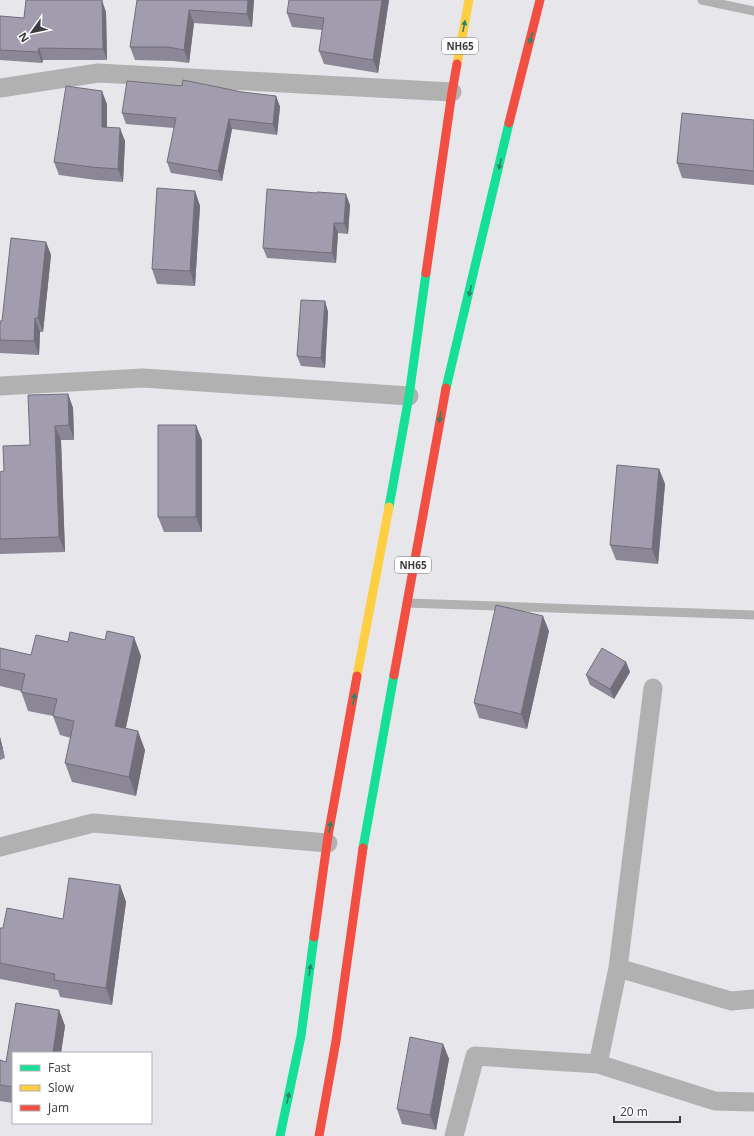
<svg xmlns="http://www.w3.org/2000/svg" width="754" height="1136" font-family="'Open Sans',sans-serif">
<rect width="100%" height="100%" fill="#e7e6eb"/>
<g fill="none" stroke-linecap="round" stroke-linejoin="round">
<path stroke="#b1b1b1" stroke-width="9" d="M 702,0 L 754,11
M 407,603 L 754,615"/>
<path stroke="#b1b1b1" stroke-width="19" d="M 0,88 L 98,73 L 452,92
M 0,386 L 143,378 L 409,396
M 0,847 L 93,823 L 328,843
M 618,968 L 731,1001 L 754,999
M 598,1064 L 715,1101 L 754,1102
M 454,1136 L 475,1056 L 598,1064 L 618,968 L 653,688"/>
<path stroke="#16e098" stroke-width="9" d="M 446,388 L 509,123
M 389,507 L 409,396 L 426,273
M 363,848 L 394,675
M 280,1136 L 301,1036 L 314,937"/>
<path stroke="#ffcf43" stroke-width="9" d="M 457,64 L 469,0
M 357,676 L 389,507"/>
<path stroke="#f24e42" stroke-width="9" d="M 509,123 L 540,0
M 426,273 L 452,92 L 457,64
M 394,675 L 446,388
M 314,937 L 328,836 L 357,676
M 319,1136 L 336,1041 L 363,848"/>
</g>
<path fill="#8b8796" d="M 26,0 L 88,0 L 106,12 L 107,60 L 43,60 L 42,63 L 0,60 L 0,16 L 24,18 Z
M 137,0 L 254,0 L 252,27 L 194,23 L 189,63 L 173,61 L 135,60 L 130,47 Z
M 289,0 L 389,0 L 378,73 L 324,64 L 319,51 L 322,30 L 292,27 L 287,13 Z
M 242,92 L 276,96 L 280,107 L 277,135 L 232,129 L 222,181 L 171,173 L 167,162 L 174,128 L 126,124 L 122,113 Z
M 107,104 L 107,127 L 125,141 L 123,182 L 96,180 L 59,175 L 54,162 Z
M 754,120 L 754,185 L 682,178 L 677,163 Z
M 195,191 L 200,206 L 195,286 L 157,284 L 152,269 Z
M 350,205 L 348,234 L 338,233 L 336,263 L 267,258 L 263,248 Z
M 46,242 L 51,255 L 43,332 L 40,332 L 39,355 L 0,353 L 0,321 L 2,321 Z
M 325,301 L 328,312 L 325,368 L 301,366 L 297,356 Z
M 68,394 L 73,408 L 74,440 L 61,440 L 65,552 L 0,554 L 0,472 L 4,471 L 30,445 Z
M 202,440 L 202,532 L 164,532 L 158,517 Z
M 659,469 L 665,484 L 658,564 L 616,560 L 610,545 Z
M 549,631 L 527,729 L 479,718 L 474,703 Z
M 68,642 L 141,656 L 126,728 L 145,750 L 136,796 L 72,782 L 65,763 L 71,738 L 60,735 L 53,716 L 28,711 L 21,691 L 0,686 L 0,648 L 31,655 Z
M 626,662 L 630,672 L 614,699 L 590,685 L 586,675 Z
M 0,737 L 5,758 L 0,760 Z
M 120,885 L 126,902 L 112,1005 L 60,997 L 58,990 L 0,979 L 0,928 L 3,928 L 63,919 Z
M 16,1003 L 59,1010 L 65,1026 L 61,1053 L 13,1053 L 13,1103 L 0,1101 L 0,1060 L 6,1062 Z
M 443,1044 L 449,1059 L 436,1130 L 402,1124 L 397,1109 Z"/>
<path fill="#716e7a" d="M 102,0 L 106,12 L 107,60 L 103,49 Z
M 248,0 L 254,0 L 252,27 L 247,14 Z
M 382,0 L 389,0 L 378,73 L 373,60 Z
M 189,10 L 194,23 L 189,63 L 184,50 Z
M 39,48 L 43,60 L 42,63 L 38,52 Z
M 102,91 L 107,104 L 107,140 L 102,127 Z
M 276,96 L 280,107 L 277,135 L 273,124 Z
M 229,119 L 232,129 L 222,181 L 218,171 Z
M 120,128 L 125,141 L 123,182 L 118,169 Z
M 195,191 L 200,206 L 195,286 L 190,271 Z
M 346,194 L 350,205 L 348,234 L 344,223 Z
M 334,223 L 338,233 L 336,263 L 332,253 Z
M 46,242 L 51,255 L 43,332 L 38,318 Z
M 325,301 L 328,312 L 325,368 L 321,358 Z
M 35,318 L 40,332 L 39,355 L 34,341 Z
M 68,394 L 73,408 L 74,440 L 69,425 Z
M 196,425 L 202,440 L 202,532 L 196,517 Z
M 55,426 L 61,440 L 65,552 L 59,537 Z
M 659,469 L 665,484 L 658,564 L 652,549 Z
M 543,616 L 549,631 L 527,729 L 521,714 Z
M 134,637 L 141,656 L 122,745 L 115,726 Z
M 626,662 L 630,672 L 614,699 L 610,689 Z
M 138,731 L 145,750 L 136,796 L 129,777 Z
M 0,737 L 5,758 L 2,748 L 0,742 Z
M 120,885 L 126,902 L 112,1005 L 106,988 Z
M 59,1010 L 65,1026 L 61,1053 L 53,1053 Z
M 443,1044 L 449,1059 L 436,1130 L 430,1115 Z"/>
<path fill="#a29dae" stroke="#716e7a" d="M 26,0 L 102,0 L 103,49 L 39,48 L 38,52 L 0,50 L 0,16 L 24,18 Z
M 137,0 L 248,0 L 247,14 L 189,10 L 184,50 L 168,47 L 130,47 Z
M 289,0 L 382,0 L 373,60 L 319,51 L 324,18 L 287,13 Z
M 183,80 L 242,92 L 276,96 L 273,124 L 229,119 L 218,171 L 167,162 L 176,118 L 122,113 L 127,81 L 182,86 Z
M 66,86 L 102,91 L 102,127 L 120,128 L 118,169 L 91,167 L 54,162 Z
M 682,113 L 754,120 L 754,171 L 677,163 Z
M 157,188 L 195,191 L 190,271 L 152,269 Z
M 267,189 L 317,193 L 317,192 L 346,194 L 344,223 L 334,223 L 332,253 L 263,248 Z
M 11,238 L 46,242 L 38,318 L 35,318 L 34,341 L 0,340 L 0,321 L 2,321 Z
M 301,300 L 325,301 L 321,358 L 297,356 Z
M 68,394 L 69,425 L 55,426 L 59,537 L 0,539 L 0,472 L 4,471 L 3,446 L 30,445 L 28,395 Z
M 158,425 L 196,425 L 196,517 L 158,517 Z
M 617,465 L 659,469 L 652,549 L 610,545 Z
M 496,605 L 543,616 L 521,714 L 474,703 Z
M 107,631 L 134,637 L 115,726 L 138,731 L 129,777 L 65,763 L 74,721 L 53,716 L 57,699 L 21,692 L 25,674 L 0,669 L 0,648 L 31,655 L 36,635 L 68,642 L 70,632 L 105,640 Z
M 602,648 L 626,662 L 610,689 L 586,675 Z
M 0,742 L 2,748 L 0,749 Z
M 69,878 L 120,885 L 106,988 L 54,980 L 55,974 L 0,963 L 0,928 L 3,928 L 7,908 L 63,919 Z
M 16,1003 L 59,1010 L 53,1053 L 13,1053 L 13,1087 L 0,1085 L 0,1060 L 6,1062 Z
M 410,1037 L 443,1044 L 430,1115 L 397,1109 Z"/>
<defs><path id="oneway-solid" d="M-6-.8H1V-3.2L6.5 0L1 3.2V.8H-6Z"/></defs>
<g fill="#2b8567">
<use href="#oneway-solid" transform="translate(464 26) rotate(-79)"/>
<use href="#oneway-solid" transform="translate(531 38) rotate(104)"/>
<use href="#oneway-solid" transform="translate(500 164) rotate(103)"/>
<use href="#oneway-solid" transform="translate(470 291) rotate(103)"/>
<use href="#oneway-solid" transform="translate(440 417) rotate(100)"/>
<use href="#oneway-solid" transform="translate(354 699) rotate(-80)"/>
<use href="#oneway-solid" transform="translate(330 827) rotate(-80)"/>
<use href="#oneway-solid" transform="translate(310 970) rotate(-82)"/>
<use href="#oneway-solid" transform="translate(288 1098) rotate(-78)"/>
</g>
<g text-anchor="middle" stroke-width="4" stroke-linejoin="round" paint-order="stroke">
<g fill="#fff" stroke="#767679" stroke-width="1">
<rect x="442" y="38" width="36" height="16" rx="3"/>
<rect x="395" y="557" width="36" height="16" rx="3"/>
</g>
<g font-size="10" font-weight="bold" fill="#3c3b3f">
<text x="460" y="50">NH65</text>
<text x="413" y="569">NH65</text>
</g>
</g>
<rect x="12" y="1052" width="140" height="72" fill="#ffffff" stroke="#b1b1b2"/>
<rect x="20" y="1065" width="20" height="6" fill="#16e098" stroke="#b1b1b2"/>
<text x="48" y="1072" font-size="12" fill="#3c3b3f">Fast</text>
<rect x="20" y="1085" width="20" height="6" fill="#ffcf43" stroke="#b1b1b2"/>
<text x="48" y="1092" font-size="12" fill="#3c3b3f">Slow</text>
<rect x="20" y="1105" width="20" height="6" fill="#f24e42" stroke="#b1b1b2"/>
<text x="48" y="1112" font-size="12" fill="#3c3b3f">Jam</text>
<g transform="translate(32 32) rotate(237)" stroke="#ffffff" stroke-width="3" paint-order="stroke">
<path d="M0-3L7 15L0 10L-7 15Z" fill="#3c3b3f"/>
<text y="-6" font-size="11" font-weight="bold" text-anchor="middle" fill="#3c3b3f">N</text>
</g>
<path d="M614 1116v6h66v-6" fill="none" stroke="#3c3b3f" stroke-width="2"/>
<text x="620" y="1116" font-size="12" fill="#3c3b3f" stroke="#ffffff" stroke-width="3" paint-order="stroke">20 m</text>
</svg>
